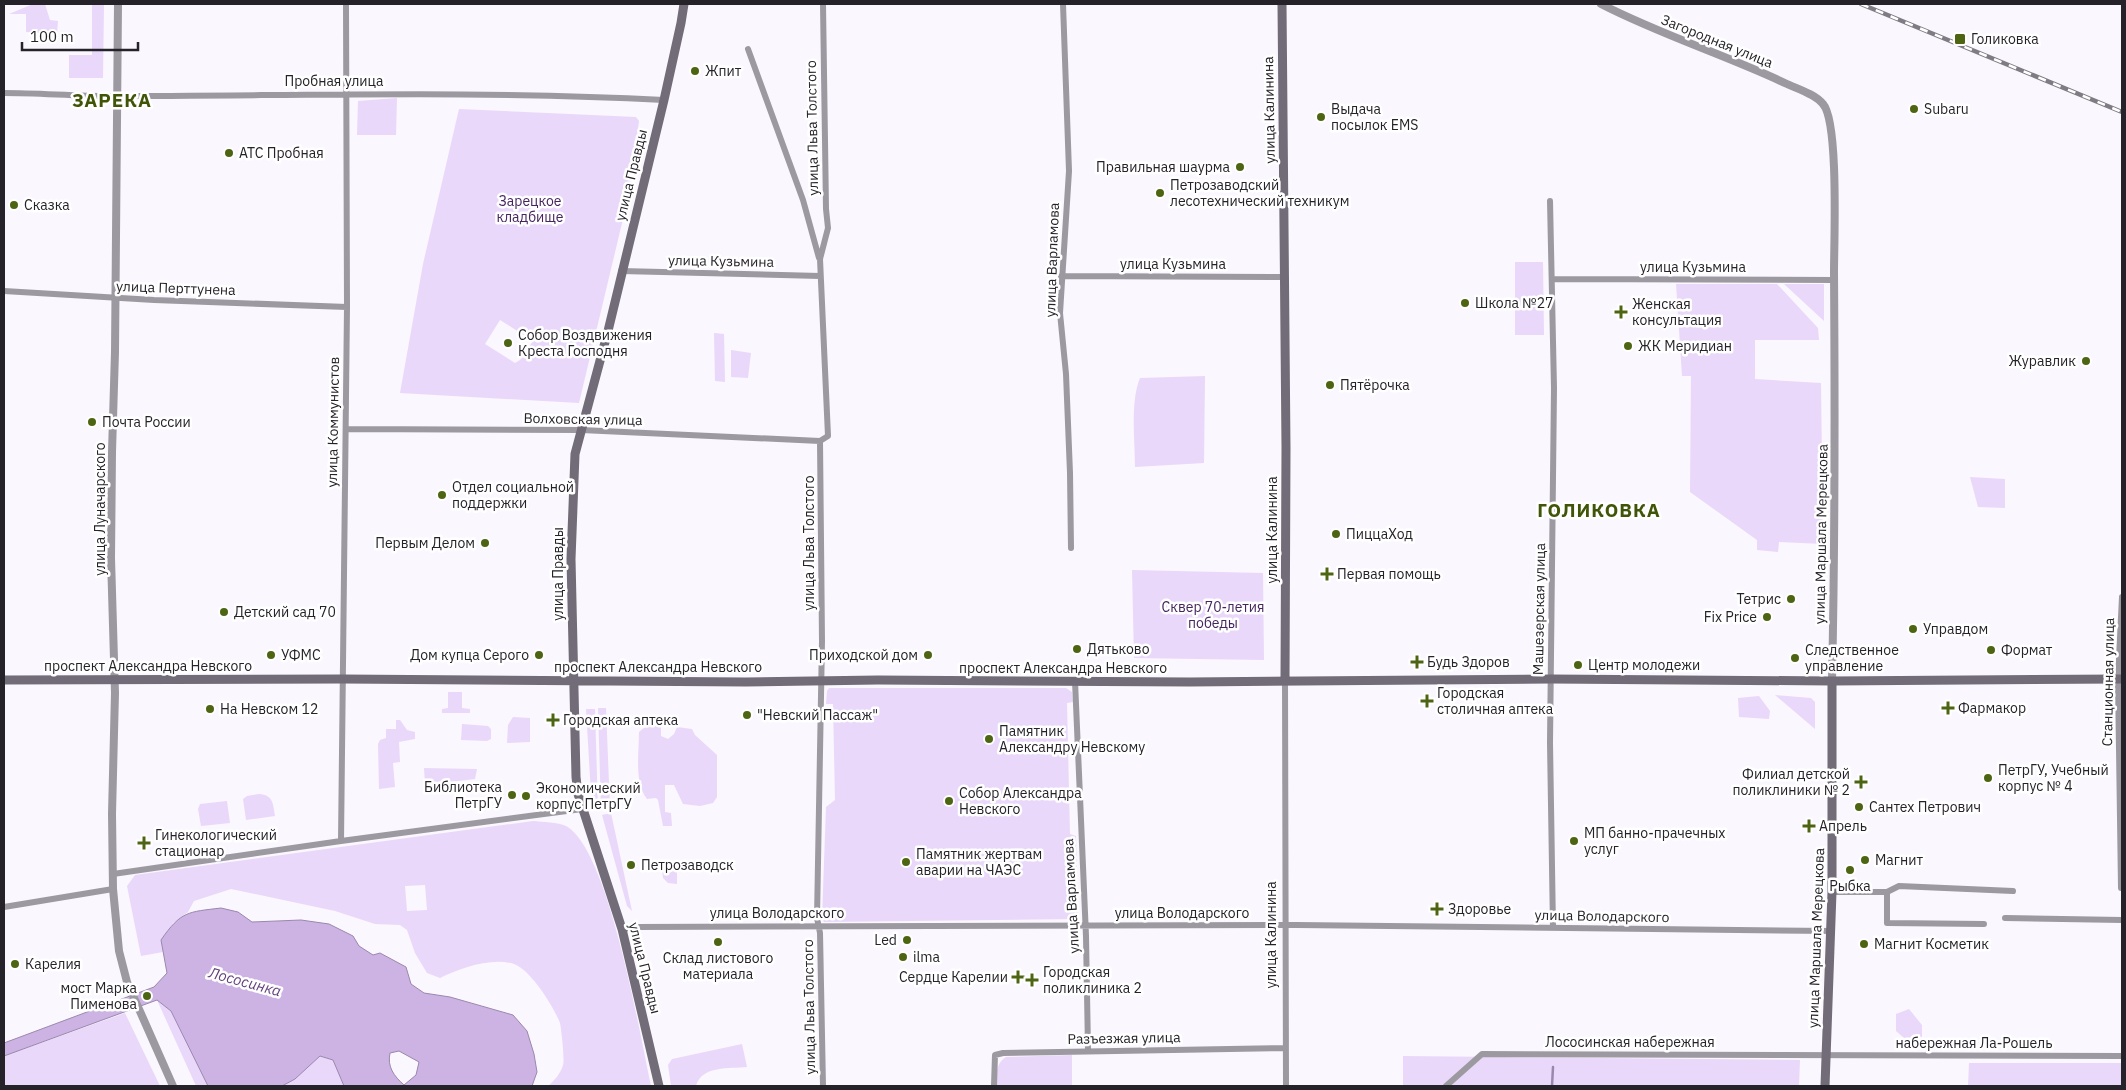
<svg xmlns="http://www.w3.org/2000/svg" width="2126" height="1090" font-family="'IBM Plex Sans',sans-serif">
<rect width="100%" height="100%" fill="#faf7fe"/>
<path fill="#e9d8fa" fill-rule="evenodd" d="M 33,4 L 45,4 L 50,20 L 58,21 L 57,34 L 26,32 L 26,14 L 9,14 Z
M 92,4 L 104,4 L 103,78 L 69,78 L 69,55 L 92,55 Z
M 397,98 L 396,135 L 357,135 L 358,101 Z
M 459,109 L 636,117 L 639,121 L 628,198 L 579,403 L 400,393 L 423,264 ZM 500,320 L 533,341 L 520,360 L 515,363 L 485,344 Z
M 1515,262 L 1543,262 L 1544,335 L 1515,335 Z
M 1676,284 L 1777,284 L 1818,328 L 1819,340 L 1755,340 L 1755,379 L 1821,383 L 1823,544 L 1779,542 L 1778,552 L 1757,550 L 1757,540 L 1690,492 L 1691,376 L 1682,376 Z
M 1784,284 L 1824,284 L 1824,321 Z
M 714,333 L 724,334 L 725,382 L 715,381 Z
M 731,350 L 751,353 L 748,378 L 731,377 Z
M 1205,376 L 1204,463 L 1135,467 C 1135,441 1130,402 1140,378 Z
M 1970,477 L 2005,479 L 2005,508 L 1978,507 Z
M 1132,570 L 1263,573 L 1264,660 L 1134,658 Z
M 829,688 L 1066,688 L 1072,692 L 1073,702 L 1067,703 L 1070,834 L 1076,836 L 1078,919 L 824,922 L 822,919 L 826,807 L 835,800 L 833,704 L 826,704 L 827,691 Z
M 448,692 L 462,692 L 462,708 L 470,709 L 470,713 L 442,713 L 442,709 L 448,708 Z
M 1775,695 L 1811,698 L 1815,702 L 1815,729 Z
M 1759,696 L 1770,711 L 1769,719 L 1739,717 L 1738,698 Z
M 598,708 L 606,708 L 610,808 L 601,810 Z
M 586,709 L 595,709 L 598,810 L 595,810 L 591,794 Z
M 513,717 L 530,718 L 530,742 L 507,743 L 508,725 Z
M 396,720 L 400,720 L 407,730 L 415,732 L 415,739 L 399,742 L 400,762 L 393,763 L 395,787 L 379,789 L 378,744 L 380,740 L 386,738 L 386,729 L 396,729 Z
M 462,724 L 488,726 L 491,729 L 491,739 L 487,741 L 461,740 Z
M 654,726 L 661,727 L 661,736 L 668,739 L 674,734 L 677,727 L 692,729 L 695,735 L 717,755 L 717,797 L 713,803 L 700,806 L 683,804 L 674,785 L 665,785 L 665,812 L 671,813 L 672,826 L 663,826 L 658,800 L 656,798 L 647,799 C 634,783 639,753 639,732 L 644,728 Z
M 424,768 L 477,769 L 475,779 L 425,785 Z
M 259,794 C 273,795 273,803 275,816 L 246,820 L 243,799 L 247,796 Z
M 227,801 L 230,823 L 201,826 L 198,809 L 200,804 Z
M 611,813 L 632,911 L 627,906 L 602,815 Z
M 533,821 C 542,822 558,822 566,826 C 609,849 640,1036 651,1086 L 548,1086 C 554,1081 561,1073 563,1065 C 565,1061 561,1027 560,1023 C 554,1007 530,969 514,964 C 492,957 460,968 440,978 L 427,973 L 415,953 L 407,930 L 400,925 L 375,924 L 335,911 L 231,889 L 194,901 L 188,912 L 173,923 L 161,940 L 163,952 L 141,956 L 127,886 L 135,875 ZM 425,885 L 427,910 L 407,911 L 405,886 Z
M 677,862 L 677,884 L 668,883 L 663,878 L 661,863 Z
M 157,1000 L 171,1011 L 208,1086 L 196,1086 Z
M 1909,1009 L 1922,1025 L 1922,1037 L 1904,1038 L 1896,1031 L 1896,1014 Z
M 125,1013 L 160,1086 L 4,1086 L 4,1056 Z
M 742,1044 L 747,1067 C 729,1069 702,1065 696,1086 L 671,1086 L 668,1065 L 672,1059 Z
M 1072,1055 L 1072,1086 L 997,1086 C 997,1074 995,1064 1006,1057 Z
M 320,1056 L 333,1060 L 344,1086 L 282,1086 L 295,1079 Z
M 1403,1056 L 1800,1060 L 1799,1086 L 1403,1086 Z
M 1969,1063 L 2122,1063 L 2122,1086 L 1968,1086 Z"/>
<path fill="#ccb3e4" stroke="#9a88ac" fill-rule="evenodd" d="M 221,908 L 238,912 L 252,922 L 301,920 L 329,924 L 353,936 L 359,946 L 373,955 L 380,953 L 406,967 L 411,984 L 424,993 L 450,997 L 513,1015 L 527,1031 L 534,1054 L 537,1072 L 532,1086 L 344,1086 L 333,1060 L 320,1056 L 295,1079 L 282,1086 L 208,1086 L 171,1011 L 157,1000 L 4,1056 L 4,1043 L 154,987 L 167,973 L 161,940 C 181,911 188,912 221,908 ZM 399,1051 L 419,1062 L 416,1075 L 404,1085 C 394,1076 387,1067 390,1053 Z"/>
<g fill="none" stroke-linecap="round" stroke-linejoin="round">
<path stroke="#9a88ac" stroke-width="2.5" d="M 1552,1086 L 1553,1067"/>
<path stroke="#9d99a1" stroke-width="6" d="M 823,4 L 826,209 L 828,228 L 820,259 L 828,436 L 820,441 L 822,641 L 817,918 L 820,933 L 823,1086
M 1063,4 L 1069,171 L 1060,313 L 1066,374 L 1070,473 L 1071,548
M 748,49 L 803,200 L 819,258
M 4,93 C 39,93 74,96 109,96 C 295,96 479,90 664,100
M 1550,201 L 1554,388 L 1550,743 L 1553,928
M 621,271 L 820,276
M 1061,276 L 1285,277
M 1552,279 L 1834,280
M 4,291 L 154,300 L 347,307
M 346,429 L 581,430 L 820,441
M 1075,681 L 1086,936 L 1088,1050
M 1285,681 L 1286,1086
M 341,841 L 347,307 L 346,4
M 113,874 L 341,841 L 582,809
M 2121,888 L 2118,679 L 2122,597
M 1832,892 L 1887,892 L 1899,886 L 2013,891
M 1887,892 L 1887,923 L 1984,924
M 4,907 L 113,889
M 2005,918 L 2122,920
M 622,929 L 637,927 L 1297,925 L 1831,931
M 994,1086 L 995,1055 L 1003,1053 L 1285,1048
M 1446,1086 L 1482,1054 L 2122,1056"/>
<path stroke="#9d99a1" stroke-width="8" d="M 118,4 L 115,352 L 112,452 L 111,558 L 115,693 L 112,814 L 113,889 L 119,951 L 127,982 L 173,1086
M 1601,4 C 1661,35 1726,55 1787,84 C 1798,89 1815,94 1823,104 C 1839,122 1834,242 1834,272 C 1835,408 1835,544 1832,681"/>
<path stroke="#716c77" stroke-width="9" d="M 1282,4 L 1286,448 L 1285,681
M 4,680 L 343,679 L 746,682 L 878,680 L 1190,682 L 1551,679 L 1832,681 L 2122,679
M 659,1086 L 622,929 L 578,794 L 576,777 L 571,559 L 575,454 L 608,331 L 664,100 L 681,23 L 684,4
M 1825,1086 L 1832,892 L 1832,681"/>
<g stroke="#807c83" stroke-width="4.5">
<path id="rail" d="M 1861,4 L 2122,112"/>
</g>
<use href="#rail" stroke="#fff" stroke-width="2.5" stroke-dasharray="8" stroke-linecap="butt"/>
</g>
<g fill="#4d6513" stroke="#fff" stroke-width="2">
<rect x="1954" y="33" width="12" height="12" rx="2.5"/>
<circle cx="695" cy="71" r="5"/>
<circle cx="1914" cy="109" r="5"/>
<circle cx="1321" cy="117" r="5"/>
<circle cx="229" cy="153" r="5"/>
<circle cx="1240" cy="167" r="5"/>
<circle cx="1160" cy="193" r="5"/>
<circle cx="14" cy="205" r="5"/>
<circle cx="1465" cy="303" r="5"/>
<path d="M1618.5 304.5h5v5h5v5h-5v5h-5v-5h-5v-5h5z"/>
<circle cx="508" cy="343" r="5"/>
<circle cx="1628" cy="346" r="5"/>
<circle cx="2086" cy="361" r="5"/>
<circle cx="1330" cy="385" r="5"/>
<circle cx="92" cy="422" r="5"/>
<circle cx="442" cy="495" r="5"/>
<circle cx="1336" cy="534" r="5"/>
<circle cx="485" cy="543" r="5"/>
<path d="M1324.5 566.5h5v5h5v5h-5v5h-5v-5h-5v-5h5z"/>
<circle cx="1791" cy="599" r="5"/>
<circle cx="224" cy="612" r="5"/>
<circle cx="1767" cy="617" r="5"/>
<circle cx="1913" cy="629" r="5"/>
<circle cx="1077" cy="649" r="5"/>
<circle cx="1991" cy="650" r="5"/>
<circle cx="271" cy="655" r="5"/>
<circle cx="539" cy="655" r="5"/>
<circle cx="928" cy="655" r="5"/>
<circle cx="1795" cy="658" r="5"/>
<path d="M1414.5 654.5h5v5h5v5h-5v5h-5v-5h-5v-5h5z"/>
<circle cx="1578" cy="665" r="5"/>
<path d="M1424.5 693.5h5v5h5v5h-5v5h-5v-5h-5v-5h5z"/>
<path d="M1945.5 700.5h5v5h5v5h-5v5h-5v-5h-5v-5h5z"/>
<circle cx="210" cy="709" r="5"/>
<circle cx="747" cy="715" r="5"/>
<path d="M550.5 712.5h5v5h5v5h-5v5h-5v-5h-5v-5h5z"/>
<circle cx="989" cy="739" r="5"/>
<circle cx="1988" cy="778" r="5"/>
<path d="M1858.5 774.5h5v5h5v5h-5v5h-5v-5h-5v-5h5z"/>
<circle cx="512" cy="795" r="5"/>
<circle cx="526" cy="796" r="5"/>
<circle cx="949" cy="801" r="5"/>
<circle cx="1859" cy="807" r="5"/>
<path d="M1806.5 818.5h5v5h5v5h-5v5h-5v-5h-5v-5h5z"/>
<circle cx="1574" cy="841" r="5"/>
<path d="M141.5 835.5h5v5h5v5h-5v5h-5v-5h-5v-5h5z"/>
<circle cx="1865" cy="860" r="5"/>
<circle cx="906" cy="862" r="5"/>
<circle cx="631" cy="865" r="5"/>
<circle cx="1850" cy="870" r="5"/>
<path d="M1434.5 901.5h5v5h5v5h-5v5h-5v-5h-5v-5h5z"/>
<circle cx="907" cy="940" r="5"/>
<circle cx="718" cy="942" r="5"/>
<circle cx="1864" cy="944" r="5"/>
<circle cx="903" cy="957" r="5"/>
<circle cx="15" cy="964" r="5"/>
<path d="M1015.5 969.5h5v5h5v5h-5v5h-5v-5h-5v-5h5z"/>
<path d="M1029.5 972.5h5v5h5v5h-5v5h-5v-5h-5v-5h5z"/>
<circle cx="147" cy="996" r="5"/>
</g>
<g text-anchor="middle" stroke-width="5" stroke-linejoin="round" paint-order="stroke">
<g font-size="14" fill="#262229" stroke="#fff" text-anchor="start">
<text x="1971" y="44">Голиковка</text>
<text x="705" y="76">Жпит</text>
<text x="1331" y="114">Выдача<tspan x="1331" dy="16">посылок EMS</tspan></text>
<text x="1924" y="114">Subaru</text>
<text x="239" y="158">АТС Пробная</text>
<text x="1230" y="172" text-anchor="end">Правильная шаурма</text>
<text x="1170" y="190">Петрозаводский<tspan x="1170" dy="16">лесотехнический техникум</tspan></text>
<text x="24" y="210">Сказка</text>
<text x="1475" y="308">Школа №27</text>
<text x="1632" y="309">Женская<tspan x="1632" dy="16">консультация</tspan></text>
<text x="518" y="340">Собор Воздвижения<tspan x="518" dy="16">Креста Господня</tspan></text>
<text x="1638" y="351">ЖК Меридиан</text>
<text x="2076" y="366" text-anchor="end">Журавлик</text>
<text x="1340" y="390">Пятёрочка</text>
<text x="102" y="427">Почта России</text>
<text x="452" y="492">Отдел социальной<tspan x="452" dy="16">поддержки</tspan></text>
<text x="1346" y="539">ПиццаХод</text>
<text x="475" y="548" text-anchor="end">Первым Делом</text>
<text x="1337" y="579">Первая помощь</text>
<text x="1781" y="604" text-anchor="end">Тетрис</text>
<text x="234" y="617">Детский сад 70</text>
<text x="1757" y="622" text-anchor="end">Fix Price</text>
<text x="1923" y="634">Управдом</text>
<text x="1087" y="654">Дятьково</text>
<text x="1805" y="655">Следственное<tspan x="1805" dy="16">управление</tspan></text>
<text x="2001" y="655">Формат</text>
<text x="281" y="660">УФМС</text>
<text x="529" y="660" text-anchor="end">Дом купца Серого</text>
<text x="918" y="660" text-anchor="end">Приходской дом</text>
<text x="1427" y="667">Будь Здоров</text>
<text x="1588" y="670">Центр молодежи</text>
<text x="1437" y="698">Городская<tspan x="1437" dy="16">столичная аптека</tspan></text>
<text x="1958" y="713">Фармакор</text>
<text x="220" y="714">На Невском 12</text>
<text x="757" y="720">"Невский Пассаж"</text>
<text x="563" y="725">Городская аптека</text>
<text x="999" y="736">Памятник<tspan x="999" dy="16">Александру Невскому</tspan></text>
<text x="1998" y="775">ПетрГУ, Учебный<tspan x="1998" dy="16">корпус № 4</tspan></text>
<text x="1850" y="779" text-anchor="end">Филиал детской<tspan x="1850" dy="16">поликлиники № 2</tspan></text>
<text x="502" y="792" text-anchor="end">Библиотека<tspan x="502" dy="16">ПетрГУ</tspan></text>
<text x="536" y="793">Экономический<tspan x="536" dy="16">корпус ПетрГУ</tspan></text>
<text x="959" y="798">Собор Александра<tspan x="959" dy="16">Невского</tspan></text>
<text x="1869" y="812">Сантех Петрович</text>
<text x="1819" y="831">Апрель</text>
<text x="1584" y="838">МП банно-прачечных<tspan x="1584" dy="16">услуг</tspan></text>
<text x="155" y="840">Гинекологический<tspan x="155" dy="16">стационар</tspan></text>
<text x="916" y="859">Памятник жертвам<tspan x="916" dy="16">аварии на ЧАЭС</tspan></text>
<text x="1875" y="865">Магнит</text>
<text x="641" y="870">Петрозаводск</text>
<text x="1850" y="891" text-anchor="middle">Рыбка</text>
<text x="1448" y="914">Здоровье</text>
<text x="897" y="945" text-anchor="end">Led</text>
<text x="1874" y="949">Магнит Косметик</text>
<text x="913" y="962">ilma</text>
<text x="718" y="963" text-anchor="middle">Склад листового<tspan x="718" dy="16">материала</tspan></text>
<text x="25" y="969">Карелия</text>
<text x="1043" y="977">Городская<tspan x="1043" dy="16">поликлиника 2</tspan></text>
<text x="1008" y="982" text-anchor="end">Сердце Карелии</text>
<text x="137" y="993" text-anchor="end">мост Марка<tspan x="137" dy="16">Пименова</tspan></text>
</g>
<g font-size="14" fill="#262229" stroke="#fff">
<text transform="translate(1717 41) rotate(22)" y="5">Загородная улица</text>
<text x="334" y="86">Пробная улица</text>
<text transform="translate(1269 110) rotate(-91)" y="5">улица Калинина</text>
<text transform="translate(812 128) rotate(-91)" y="5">улица Льва Толстого</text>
<text transform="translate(631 175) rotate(-76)" y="5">улица Правды</text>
<text transform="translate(1052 260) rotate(-88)" y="5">улица Варламова</text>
<text transform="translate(721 261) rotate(1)" y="5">улица Кузьмина</text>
<text x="1173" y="269">улица Кузьмина</text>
<text x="1693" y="272">улица Кузьмина</text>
<text transform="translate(176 288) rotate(2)" y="5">улица Перттунена</text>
<text transform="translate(583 419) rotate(1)" y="5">Волховская улица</text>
<text transform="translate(333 422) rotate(-89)" y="5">улица Коммунистов</text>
<text transform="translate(100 509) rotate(-90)" y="5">улица Луначарского</text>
<text transform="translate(1272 530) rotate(-90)" y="5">улица Калинина</text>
<text transform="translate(1821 534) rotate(-89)" y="5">улица Маршала Мерецкова</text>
<text transform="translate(809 543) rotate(-90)" y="5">улица Льва Толстого</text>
<text transform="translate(558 574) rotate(-90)" y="5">улица Правды</text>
<text transform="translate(1539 609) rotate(-89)" y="5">Машезерская улица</text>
<text x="148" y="671">проспект Александра Невского</text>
<text x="658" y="672">проспект Александра Невского</text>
<text x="1063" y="673">проспект Александра Невского</text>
<text transform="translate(2108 682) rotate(-89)" y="5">Станционная улица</text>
<text transform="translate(1071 896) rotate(-93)" y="5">улица Варламова</text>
<text x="777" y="918">улица Володарского</text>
<text x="1182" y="918">улица Володарского</text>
<text transform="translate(1602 916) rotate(1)" y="5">улица Володарского</text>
<text transform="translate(1271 935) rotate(-90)" y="5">улица Калинина</text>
<text transform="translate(1816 938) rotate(-88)" y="5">улица Маршала Мерецкова</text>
<text transform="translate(645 968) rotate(76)" y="5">улица Правды</text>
<text transform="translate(809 1007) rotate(-91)" y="5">улица Льва Толстого</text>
<text transform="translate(1124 1038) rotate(-1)" y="5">Разъезжая улица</text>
<text x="1630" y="1047">Лососинская набережная</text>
<text x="1974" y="1048">набережная Ла-Рошель</text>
</g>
<g font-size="14" fill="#46255f" stroke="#fff">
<text x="530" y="206">Зарецкое<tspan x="530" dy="16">кладбище</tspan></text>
<text x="1213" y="612">Сквер 70-летия<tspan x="1213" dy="16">победы</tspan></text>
</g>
<g font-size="15" font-style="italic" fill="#603f7b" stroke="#fff">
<text transform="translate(245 982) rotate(15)" y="5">Лососинка</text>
</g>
<g font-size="19" font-weight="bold" letter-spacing="1" fill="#405508" stroke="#fff">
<text x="112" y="107">ЗАРЕКА</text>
<text x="1599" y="517">ГОЛИКОВКА</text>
</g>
</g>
<rect width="2126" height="1090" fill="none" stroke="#262229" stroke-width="10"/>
<path d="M22 42v8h116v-8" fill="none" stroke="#262229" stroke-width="2.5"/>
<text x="30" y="42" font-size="15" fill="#262229" stroke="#ffffff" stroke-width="4" paint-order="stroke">100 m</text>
</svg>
